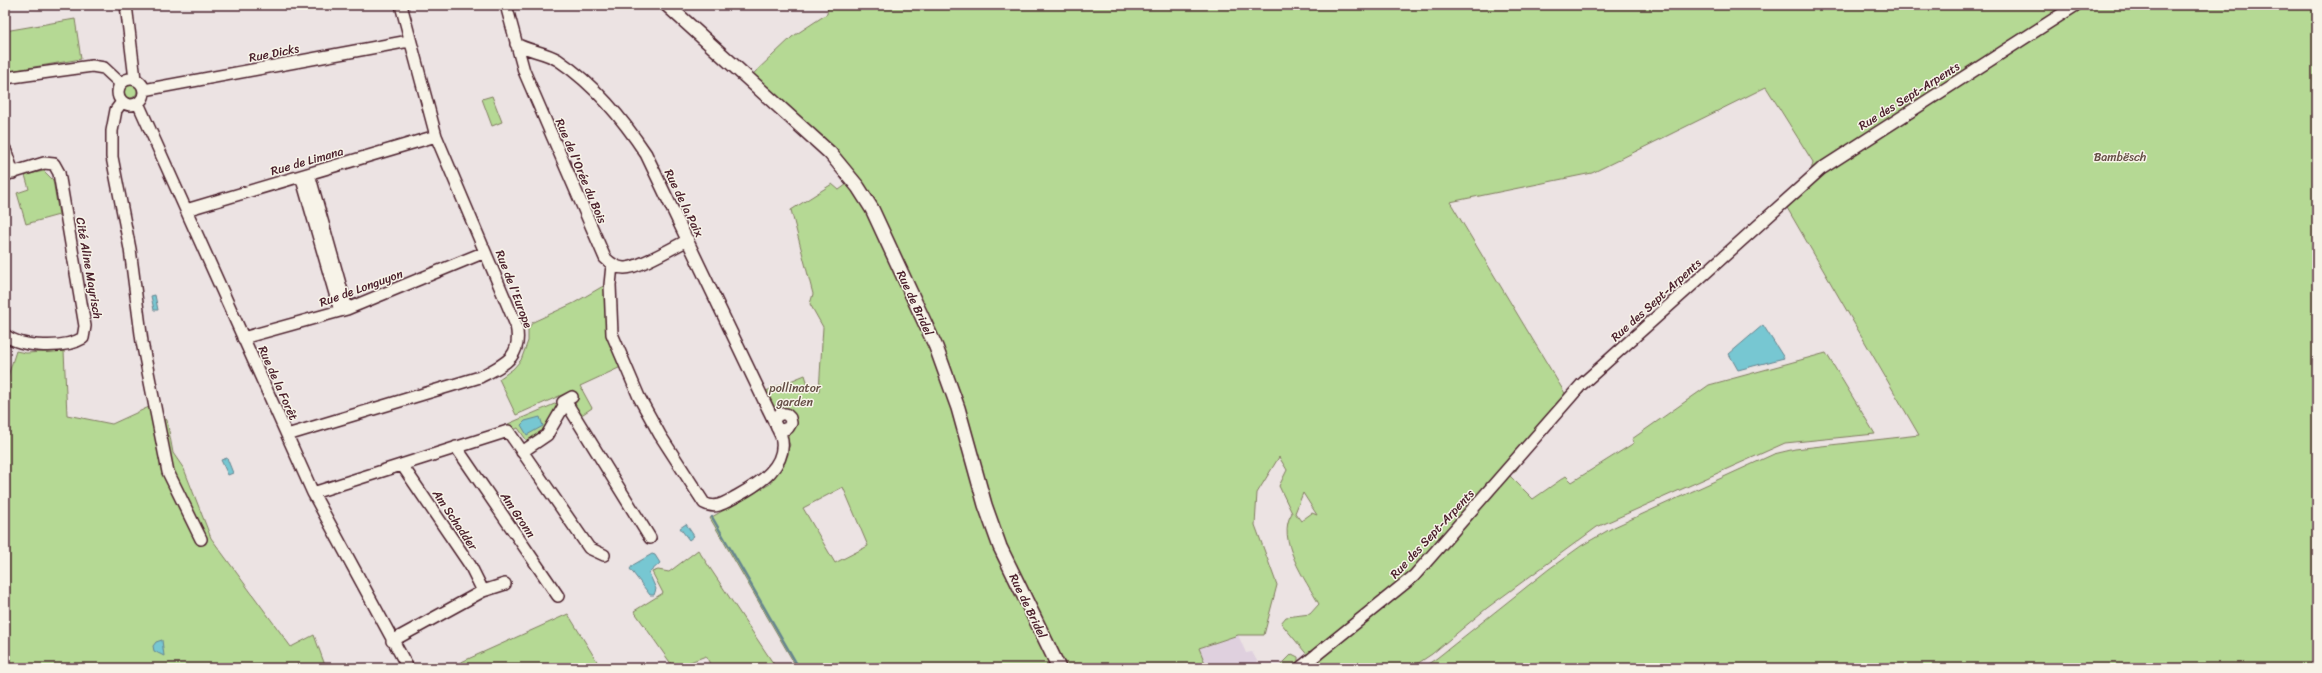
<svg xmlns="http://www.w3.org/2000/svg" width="2322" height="673" font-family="Sriracha,sans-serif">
<rect width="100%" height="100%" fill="#ece3e3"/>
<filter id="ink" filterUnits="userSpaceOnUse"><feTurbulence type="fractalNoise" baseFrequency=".025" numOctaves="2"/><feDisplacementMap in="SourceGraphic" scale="8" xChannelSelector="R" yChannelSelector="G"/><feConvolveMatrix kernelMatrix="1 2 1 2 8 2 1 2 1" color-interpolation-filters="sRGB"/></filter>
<g filter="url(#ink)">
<path fill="#dfd0de" d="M 1238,635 L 1246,653 L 1252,652 L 1261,668 L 1157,668 L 1204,646 Z"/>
<path fill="#b5d994" stroke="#807c60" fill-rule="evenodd" d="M 828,5 L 2317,5 L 2317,668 L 1422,668 L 1437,658 L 1549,569 L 1581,546 L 1612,528 L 1774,454 L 1795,449 L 1919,435 L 1786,206 L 1582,390 L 1584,392 L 1571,403 L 1552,427 L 1551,426 L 1517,464 L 1519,466 L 1514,473 L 1511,471 L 1508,474 L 1533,499 L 1566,476 L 1572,482 L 1634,443 L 1632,439 L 1709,385 L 1826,353 L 1875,434 L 1785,443 L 1597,527 L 1487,608 L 1432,654 L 1411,668 L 1278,668 L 1292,654 L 1298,657 L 1298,665 L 1309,657 L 1281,623 L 1286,617 L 1310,614 L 1319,604 C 1306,581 1275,538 1292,513 L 1279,486 L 1287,470 L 1279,457 L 1257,493 L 1255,525 L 1277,585 L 1264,635 L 1238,635 L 1199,648 L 1205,663 L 1205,668 L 797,668 L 710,518 L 770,484 L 790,445 L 785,435 L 790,432 L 794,415 C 788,408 784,407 775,408 L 766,391 L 805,375 L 810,391 L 819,391 L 823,327 L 810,304 L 813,294 L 791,210 L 832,184 L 839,190 L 858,176 L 835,150 L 752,75 L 792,37 L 827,14 ZM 1766,87 L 1813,162 L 1811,171 L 1566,395 L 1450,202 L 1592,173 ZM 843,487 L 868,546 L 835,563 L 803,508 ZM 1303,493 L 1317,515 L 1312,513 L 1301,521 L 1295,513 Z
M 75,19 L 81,59 L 5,72 L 5,31 Z
M123 91a7 7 0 1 1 14 0a7 7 0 1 1-14 0Z
M 492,96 L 502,122 L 492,126 L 482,99 Z
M 44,171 L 53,180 L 59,215 L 26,224 L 17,193 L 29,189 L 25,175 Z
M 605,285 L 606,335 L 621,367 L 580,386 L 592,408 L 580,416 L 574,406 L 578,399 L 573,390 L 516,415 L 499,379 L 513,369 L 521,360 L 528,341 L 528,329 L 533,322 L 574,303 Z
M 16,351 L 26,353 L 64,351 L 67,415 L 112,424 L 149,407 L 167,420 L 173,453 L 184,469 L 211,538 L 291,647 L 314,635 L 326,668 L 5,668 L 5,385 Z
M 557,403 L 559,407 L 544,432 L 524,446 L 522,444 L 527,441 L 518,428 L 512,431 L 508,424 Z
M 698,550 L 775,666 L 712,668 L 706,656 L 674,668 L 634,611 L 663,593 L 652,572 L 658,570 L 669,572 Z
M 568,614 L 601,668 L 448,668 Z"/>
<path fill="#77c7d2" stroke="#65848f" d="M 155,295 L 158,310 L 154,310 L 151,296 Z
M 1763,325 L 1784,358 L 1738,370 L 1729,354 Z
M 540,417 L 543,426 L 527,435 L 521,425 L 525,421 Z
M 227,458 L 233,473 L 228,475 L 221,460 Z
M 686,524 L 694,536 L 689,540 L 680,528 Z
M 652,554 L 655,555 L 660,563 L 649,573 L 656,589 L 654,595 L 650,595 L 630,569 L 633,565 Z
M 162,640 L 164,656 L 154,651 L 153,646 L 156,642 Z"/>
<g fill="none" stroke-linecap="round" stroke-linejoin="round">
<path stroke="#65848f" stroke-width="2.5" d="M 712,517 L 799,668"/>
<g stroke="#4a1f2b" stroke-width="14">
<path id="minor" d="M 126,5 L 135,79
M 506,5 L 524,71 L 605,258 C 610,263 616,268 624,268 C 637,269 674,247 688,240
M 516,44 C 529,51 545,52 558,60 C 595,85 622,118 646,154 L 781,436 C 789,465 759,484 737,496 C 726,502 716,510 704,503 L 660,435 L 639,397 L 612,334 L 610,285 L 612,265
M 5,78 L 92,66 L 104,68 L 120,83
M118 92a13 13 0 1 1 26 0a13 13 0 1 1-26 0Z
M 144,90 L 409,41
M 122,102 L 116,110 L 112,131 L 112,157 L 130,249 L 142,342 L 168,472 L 201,539
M 138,103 L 313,493 L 408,668
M 5,149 L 13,173
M 309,174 L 347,309
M 5,175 L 44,163 L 54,164 L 59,173 L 85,326 L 83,338 C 65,349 22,348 5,335
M 301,176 L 340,311
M 186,210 L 436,136
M 243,338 L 347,309 L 485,252
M 572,397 L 563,402 L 569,407 L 650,538
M 774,422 L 776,417 L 780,414 L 786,414 L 790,418 L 791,423 L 788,428 L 782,430 L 777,428
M 287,435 L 480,377 C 505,364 523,357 516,325 L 436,136 L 401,5
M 456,447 L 558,596
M 522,452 L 547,435 L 565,404
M 402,465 L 470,565 L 483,591
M 313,493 L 508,431 L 589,548 L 604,555
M 392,641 L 483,591 L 505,584
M 1300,668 L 1414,576 L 1581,385 L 1821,169 L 2076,5"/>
</g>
<g stroke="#4a1f2b" stroke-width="16">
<path id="major" d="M 667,5 L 830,153 L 858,187 L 872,209 L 936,347 L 958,408 L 985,505 L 1000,547 L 1059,668"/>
</g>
<use href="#minor" stroke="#f7f3e8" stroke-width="11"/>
<use href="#major" stroke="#f7f3e8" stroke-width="13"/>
</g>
</g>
<g text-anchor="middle" stroke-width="3" stroke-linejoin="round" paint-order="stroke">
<g font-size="12" fill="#4a1f2b" stroke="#f7f3e8">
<text transform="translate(274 53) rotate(-11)" y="4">Rue Dicks</text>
<text transform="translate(1909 96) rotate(-32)" y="4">Rue des Sept-Arpents</text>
<text transform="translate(307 161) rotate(-16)" y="4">Rue de Limana</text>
<text transform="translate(581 171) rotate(67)" y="4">Rue de l'Orée du Bois</text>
<text transform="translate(684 203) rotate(64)" y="4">Rue de la Paix</text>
<text transform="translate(89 268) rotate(80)" y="4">Cité Aline Mayrisch</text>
<text transform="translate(361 288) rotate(-20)" y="4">Rue de Longuyon</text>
<text transform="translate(514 289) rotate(69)" y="4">Rue de l'Europe</text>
<text transform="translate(1656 300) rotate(-42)" y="4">Rue des Sept-Arpents</text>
<text transform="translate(915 303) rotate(65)" y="4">Rue de Bridel</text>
<text transform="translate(278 383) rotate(66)" y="4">Rue de la Forêt</text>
<text transform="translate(518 515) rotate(56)" y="4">Am Gronn</text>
<text transform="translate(455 520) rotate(56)" y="4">Am Schadder</text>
<text transform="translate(1432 534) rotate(-47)" y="4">Rue des Sept-Arpents</text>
<text transform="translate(1028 606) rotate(64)" y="4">Rue de Bridel</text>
</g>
<g font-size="12" fill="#654e45" stroke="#f7f3e8">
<text x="2120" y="161">Bambësch</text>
<text x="795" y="392">pollinator<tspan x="795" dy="14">garden</tspan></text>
</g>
</g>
<rect width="2322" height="673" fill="none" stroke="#f7f3e8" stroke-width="20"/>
<rect x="10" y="10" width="2302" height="653" fill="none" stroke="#4a1f2b" stroke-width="1.5" filter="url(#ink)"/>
</svg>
